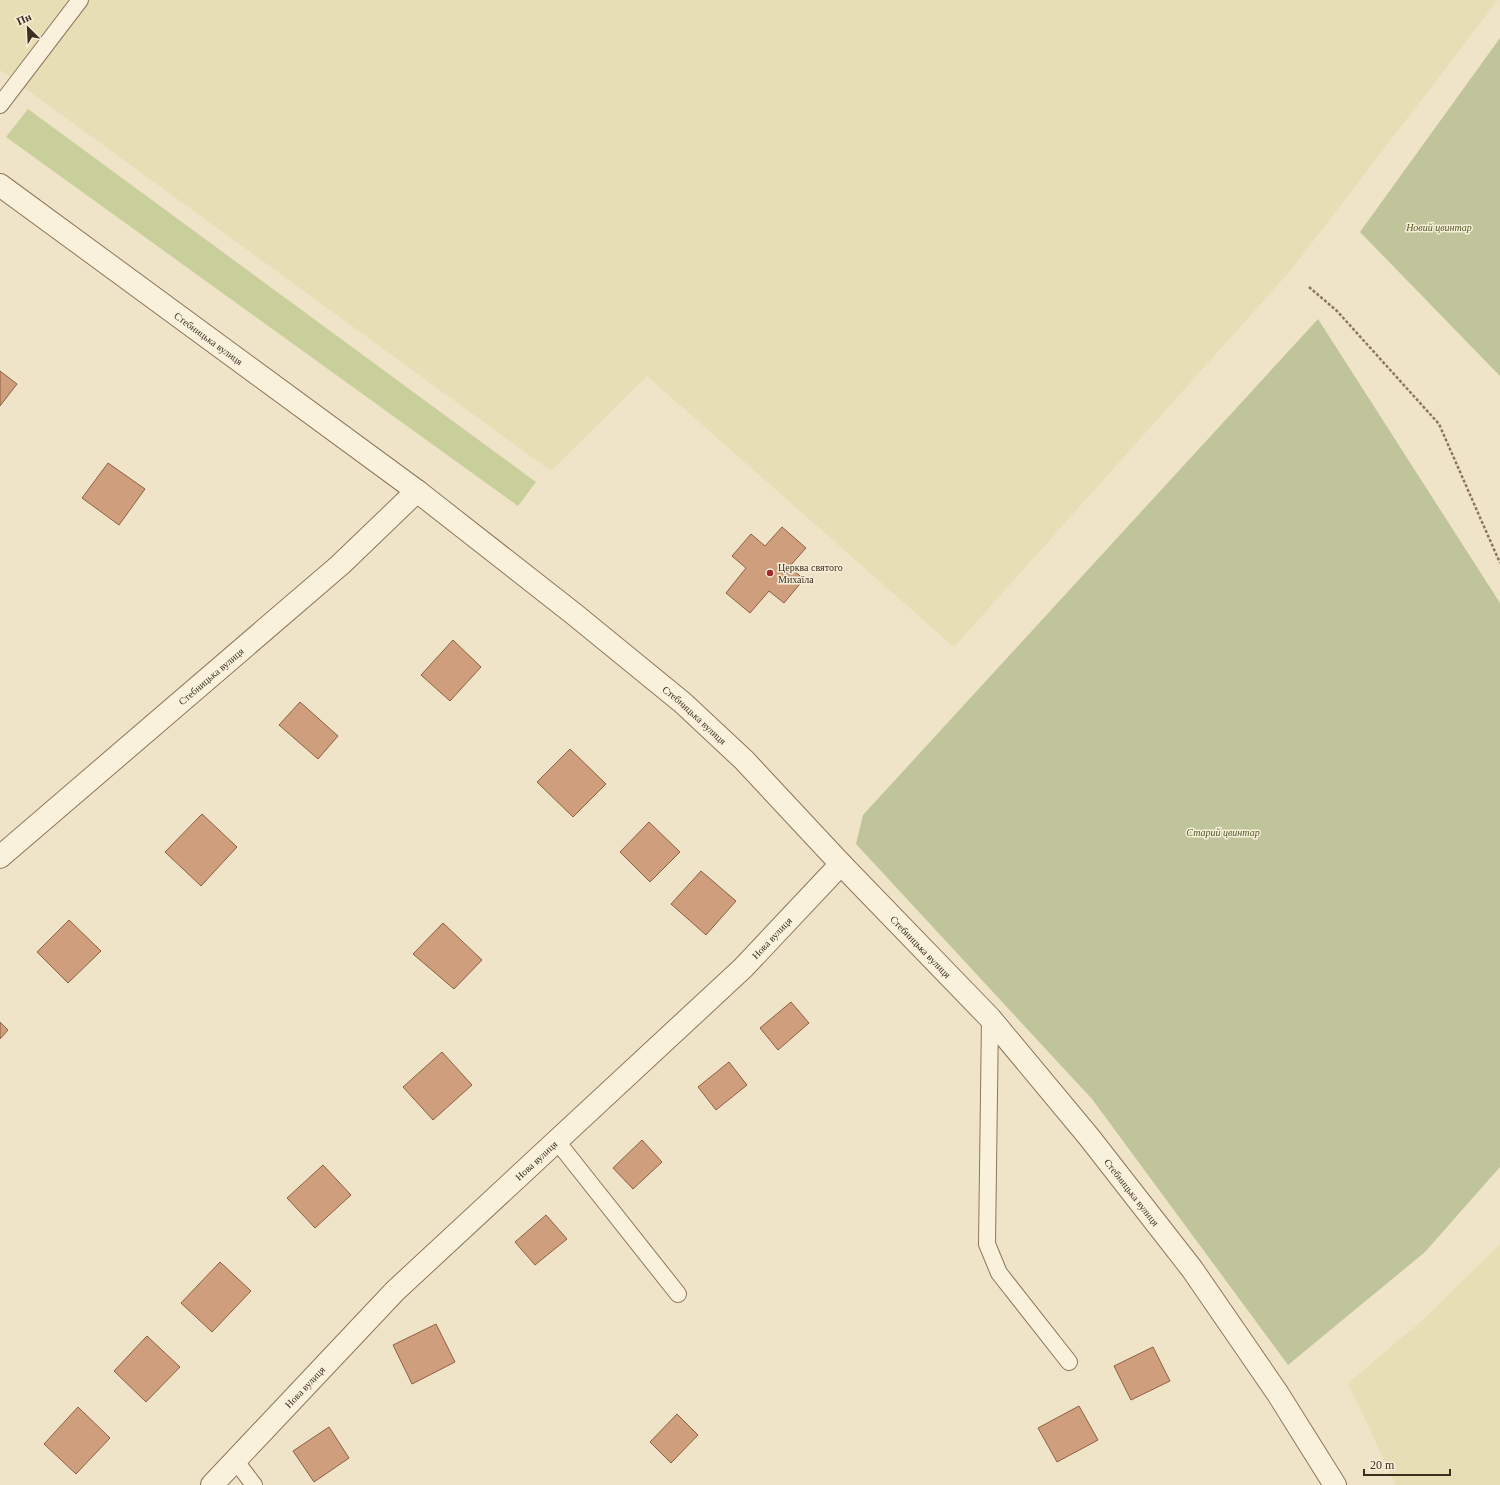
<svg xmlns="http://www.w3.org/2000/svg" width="1500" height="1485" font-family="Georgia,serif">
<rect width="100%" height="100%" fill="#f0e4c8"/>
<path fill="#e6deb5" d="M 0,0 L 1498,0 L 1291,270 L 954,647 L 647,376 L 551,471 L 0,70 Z
M 1500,1244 L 1500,1485 L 1396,1485 L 1348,1383 L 1424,1319 Z"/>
<path fill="#c9cf9b" d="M 28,109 L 536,482 L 518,506 L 6,137 Z"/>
<path fill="#bfc49a" d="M 1500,38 L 1500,376 L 1360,232 Z
M 1318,319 L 1500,603 L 1500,1167 L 1425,1252 L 1288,1365 L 1092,1099 L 856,844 L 863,815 Z"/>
<path fill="#cf9f7d" stroke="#8d5f41" d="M 0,371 L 17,384 L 0,406 Z
M 108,463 L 145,489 L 119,525 L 82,498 Z
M 782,527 L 806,548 L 789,567 L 804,579 L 784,603 L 769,591 L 750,613 L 726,593 L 746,568 L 732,556 L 751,534 L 765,546 Z
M 453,640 L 481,667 L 450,701 L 421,675 Z
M 300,702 L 338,736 L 318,759 L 279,725 Z
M 570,749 L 606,784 L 573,817 L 537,782 Z
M 202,814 L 237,847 L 201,886 L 165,852 Z
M 649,822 L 680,852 L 650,882 L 620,852 Z
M 701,871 L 736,901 L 706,935 L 671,904 Z
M 69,920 L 101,951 L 68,983 L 37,952 Z
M 443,923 L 482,960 L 454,989 L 413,954 Z
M 791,1002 L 809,1023 L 778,1050 L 760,1028 Z
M 0,1022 L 8,1030 L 0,1039 Z
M 442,1052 L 472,1085 L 433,1120 L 403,1087 Z
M 729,1062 L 747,1085 L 716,1110 L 698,1087 Z
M 642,1140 L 662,1162 L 633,1189 L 613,1168 Z
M 323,1165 L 351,1195 L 315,1228 L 287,1198 Z
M 546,1215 L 567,1239 L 535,1265 L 515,1242 Z
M 220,1262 L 251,1291 L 212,1332 L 181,1303 Z
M 436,1324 L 455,1362 L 412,1384 L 393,1345 Z
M 147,1336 L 180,1367 L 146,1402 L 114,1371 Z
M 1153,1347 L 1170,1381 L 1131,1400 L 1114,1366 Z
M 1079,1406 L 1098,1440 L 1057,1462 L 1038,1428 Z
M 78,1407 L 110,1438 L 76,1474 L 44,1444 Z
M 677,1414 L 698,1435 L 671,1463 L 650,1442 Z
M 329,1427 L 349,1458 L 314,1482 L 293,1451 Z"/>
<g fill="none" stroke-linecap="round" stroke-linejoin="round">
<g stroke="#8d765c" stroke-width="18">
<path id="service" d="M 0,105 L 80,0
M 990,1018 L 987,1244 L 999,1273 L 1069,1362
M 556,1140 L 678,1294
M 235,1460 L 254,1485"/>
</g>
<g stroke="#8d765c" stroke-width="24">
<g id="minor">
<path id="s1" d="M 0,857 L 340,565 L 417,491"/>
<path id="s2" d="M 212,1485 L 395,1291 L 743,968 L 841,864"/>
</g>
</g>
<g stroke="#8d765c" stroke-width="24">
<g id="tertiary">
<path id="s3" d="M 0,185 L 417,491 L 574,614 L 683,703 L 744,760 L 841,864 L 990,1018 L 1089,1137 L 1192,1269 L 1278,1394 L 1335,1485"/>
</g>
</g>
<path stroke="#8d765c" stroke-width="2.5" stroke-dasharray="3 2" stroke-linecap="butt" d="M 1309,287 L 1337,311 L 1439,424 L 1500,563"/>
<use href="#service" stroke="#faf1dc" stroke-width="16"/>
<use href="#minor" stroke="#faf1dc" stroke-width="22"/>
<use href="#tertiary" stroke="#faf1dc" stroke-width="22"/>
</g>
<circle fill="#9e2a2b" stroke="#f7eed8" stroke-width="1.5" cx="770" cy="573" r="4"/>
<g text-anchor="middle" stroke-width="3" stroke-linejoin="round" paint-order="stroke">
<g font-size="10" font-style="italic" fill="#4d5a26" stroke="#f7eed8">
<text x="1439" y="231">Новий цвинтар</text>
<text x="1223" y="836">Старий цвинтар</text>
</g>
<g font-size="10" fill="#3d2e20" stroke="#f7eed8">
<text dy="4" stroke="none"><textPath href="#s3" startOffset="259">Стебницька вулиця</textPath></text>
<text dy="4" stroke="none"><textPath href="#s1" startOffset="278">Стебницька вулиця</textPath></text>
<text dy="4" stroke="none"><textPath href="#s3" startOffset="874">Стебницька вулиця</textPath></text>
<text dy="4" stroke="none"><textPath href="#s2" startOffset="783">Нова вулиця</textPath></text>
<text dy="4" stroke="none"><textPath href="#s3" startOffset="1198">Стебницька вулиця</textPath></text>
<text dy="4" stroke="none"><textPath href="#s2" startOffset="459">Нова вулиця</textPath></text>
<text dy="4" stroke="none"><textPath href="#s3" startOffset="1522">Стебницька вулиця</textPath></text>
<text dy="4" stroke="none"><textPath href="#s2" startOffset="135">Нова вулиця</textPath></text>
</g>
<g font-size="10" fill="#3d2e20" stroke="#f7eed8" text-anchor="start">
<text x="778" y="571">Церква святого<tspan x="778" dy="12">Михаїла</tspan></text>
</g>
</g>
<g transform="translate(28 28) rotate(336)" stroke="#f7eed8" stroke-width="3" paint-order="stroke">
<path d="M0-3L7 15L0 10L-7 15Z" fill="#3d2e20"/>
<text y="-6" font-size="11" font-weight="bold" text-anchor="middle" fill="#3d2e20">Пн</text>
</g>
<path d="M1364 1469v6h86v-6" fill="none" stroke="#3d2e20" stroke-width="2"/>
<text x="1370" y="1469" font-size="12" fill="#3d2e20" stroke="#f7eed8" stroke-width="3" paint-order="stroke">20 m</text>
</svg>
